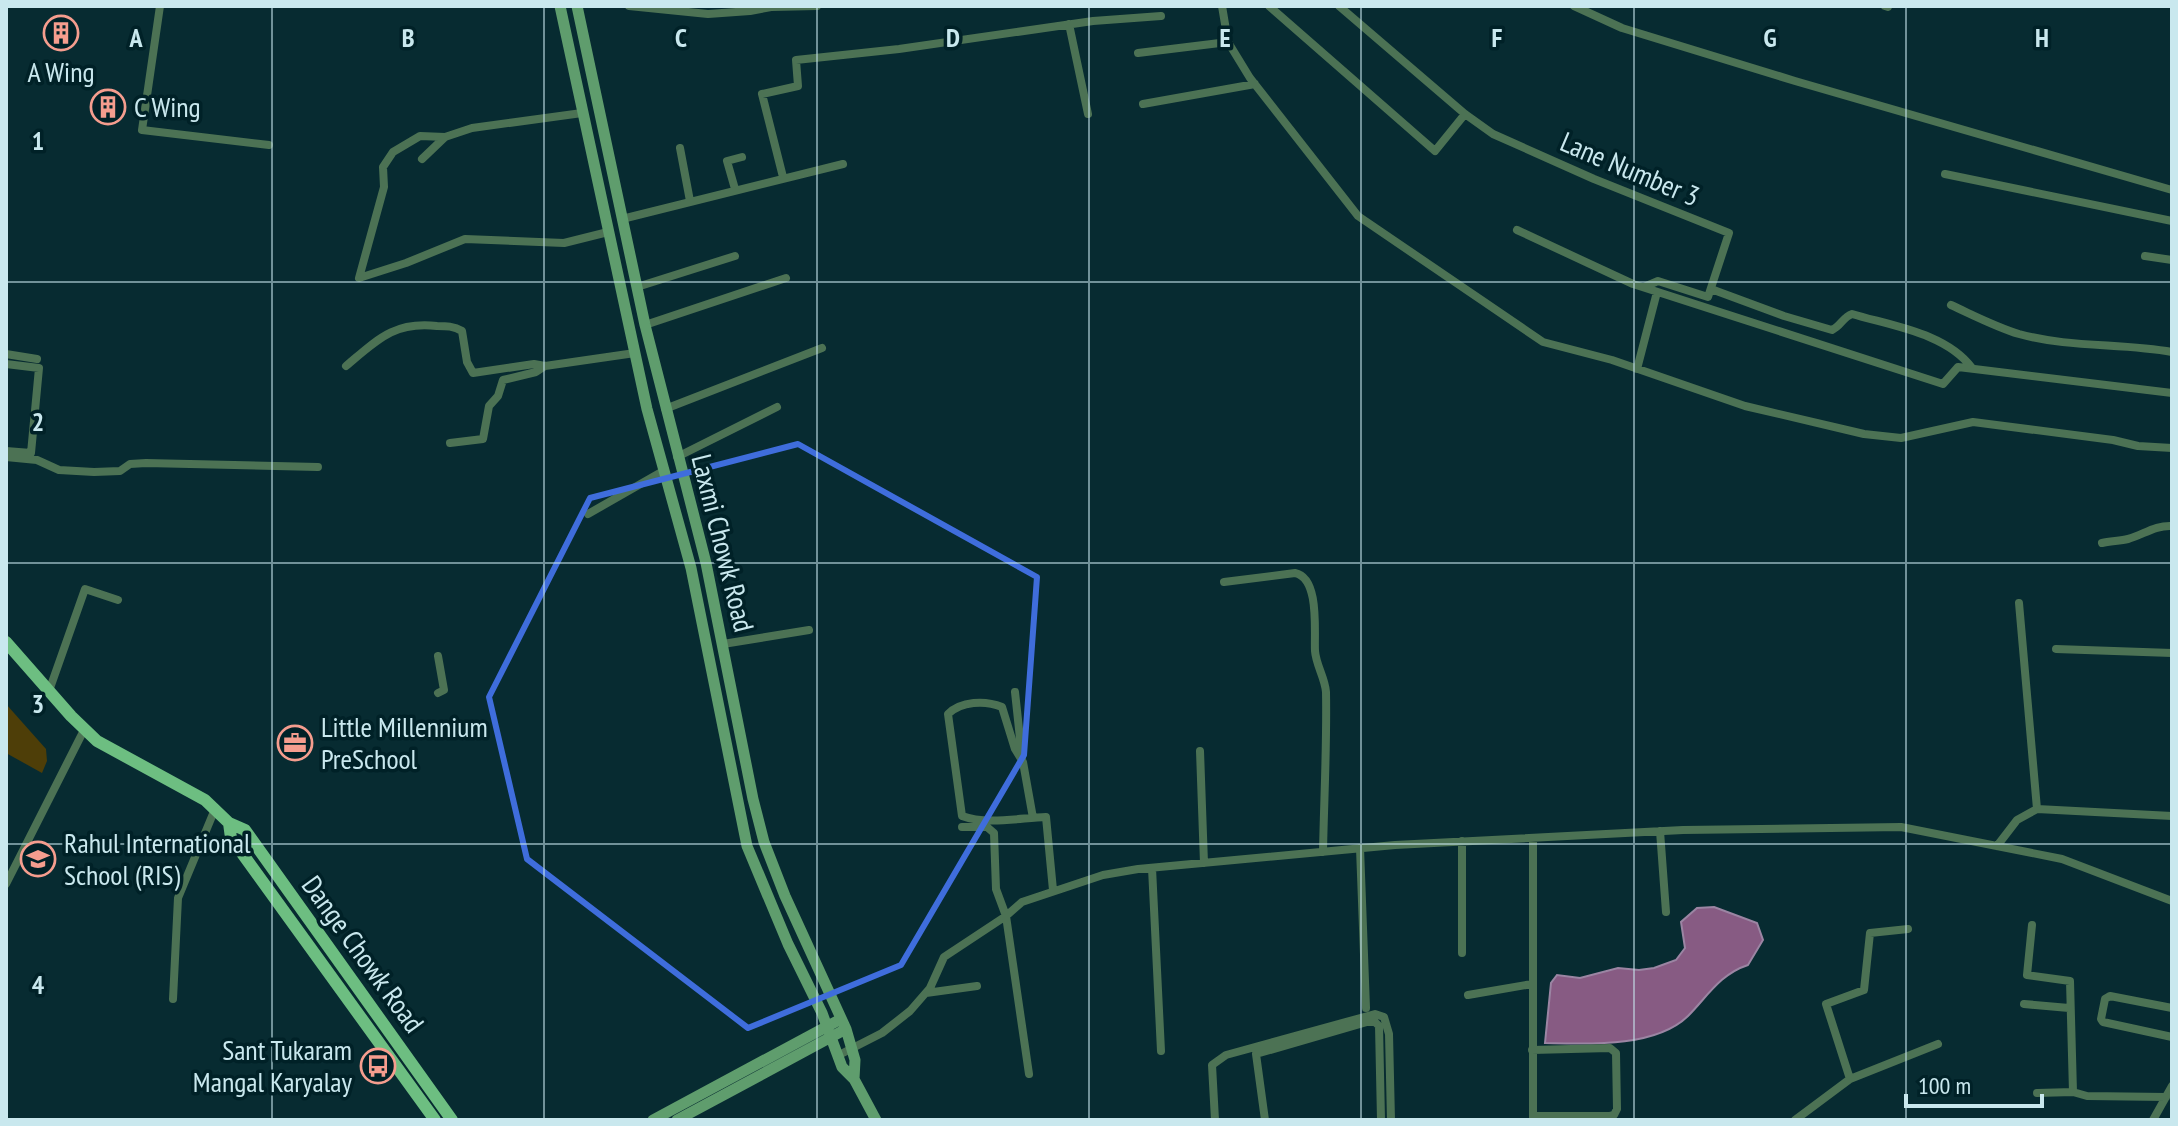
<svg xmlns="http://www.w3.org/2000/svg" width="2178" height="1126" font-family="'PT Sans Narrow',sans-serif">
<rect width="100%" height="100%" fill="#072b31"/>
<path fill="#4e3e08" d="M 6,704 L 46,749 L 47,761 L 42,773 L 6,753 Z"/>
<path fill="#875b83" stroke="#9b85a3" stroke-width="2" d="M 1714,907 L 1757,923 L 1763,940 L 1748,965 C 1720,974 1707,997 1688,1016 C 1655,1048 1587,1044 1545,1043 L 1551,983 L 1557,975 L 1580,978 L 1618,968 L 1639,970 L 1654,968 L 1676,960 L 1685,948 L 1681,922 L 1697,908 Z"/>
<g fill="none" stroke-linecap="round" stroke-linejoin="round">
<path stroke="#4c7254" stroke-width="8" d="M 160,6 L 142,130 L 269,145
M 629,6 L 708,14 L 750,11 L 771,7 L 817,6
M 1222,6 L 1228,42 L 1250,78 L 1358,216 L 1543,342 L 1612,360 L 1745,406 L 1864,434 L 1901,438 L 1973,422 L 2113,440 L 2138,446 L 2172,448
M 1269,6 L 1435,151 L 1465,114
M 1339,6 L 1465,114 L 1493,134 L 1594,179 L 1729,233 L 1708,297 L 1658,281 L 1644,287
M 1574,6 L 1622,28 L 1795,81 L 2172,190
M 1885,6 L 1888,7
M 1069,24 L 1088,114
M 1138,53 L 1228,42
M 1143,104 L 1255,84
M 445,137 L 420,136 L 393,152 L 383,167 L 384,187 L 359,278 L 406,263 L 465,239 L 564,243 L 608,232
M 680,148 L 690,201
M 422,159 L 445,137 L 472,128 L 582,113
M 1945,174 L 2172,221
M 783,177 L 762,94 L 798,86 L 796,60 L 899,49 L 1093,21 L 1161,16
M 735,189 L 727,161 L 742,157
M 622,219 L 843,164
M 1517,230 L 1633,284 L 1943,384 L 1958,367 L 2172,393
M 2145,256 L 2172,260
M 637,287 L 735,256
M 1711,289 L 1784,316 L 1832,330 C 1841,326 1843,317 1852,314 C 1892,326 1946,333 1972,368
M 1951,305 C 1973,315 1996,327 2019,334 C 2069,348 2122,343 2172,352
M 645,325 L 786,278
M 6,354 L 37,359
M 6,364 L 39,368 L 31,453 L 6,451
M 346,366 C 377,340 394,321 437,326 C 446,326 454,326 462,331 L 467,362 L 473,373 L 534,364 L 545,366 L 635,353
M 1637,369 L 1657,292
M 665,409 L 822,348
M 450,443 L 483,439 L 489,406 L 498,396 L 503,380 L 536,372 L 545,366
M 6,457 L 37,460 L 59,470 L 94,472 L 120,471 L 130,464 L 146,463 L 318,467
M 677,457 L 777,407
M 588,514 L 665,470
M 2102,543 C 2110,541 2120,541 2128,539 C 2143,535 2155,525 2172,526
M 1224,582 L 1295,573 C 1320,578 1314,632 1315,651 C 1316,665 1325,678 1326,692 C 1327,745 1324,799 1323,852
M 2019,603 L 2037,809 L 2172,816
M 723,644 L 809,630
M 2056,649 L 2172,653
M 49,691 L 85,589 L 118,600
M 1015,692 L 1022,757
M 438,693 L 444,690 L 438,656
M 1200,751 L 1204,863
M 1033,818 L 1023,762 L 1015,749 L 1002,707 C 985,700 961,701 948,714 L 962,816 C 986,825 1020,818 1046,817 L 1053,890
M 962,827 L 987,827 L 994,833 L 996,889 L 1006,916 L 1029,1074
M 1660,831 L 1666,912
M 1997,846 L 2017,820 L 2037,809
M 1360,848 L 1366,1008
M 1152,868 L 1161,1051
M 6,884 L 84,730
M 2032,925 L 2027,975 L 2070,981 L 2073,1092 L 2087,1096 L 2166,1097
M 1462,953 L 1462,841
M 926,993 L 977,986
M 1468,995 L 1532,984
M 173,999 L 178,898 L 215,809
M 2024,1004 L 2069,1008
M 2172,1008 L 2110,996 L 2105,999 L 2101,1019 L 2103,1022 L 2172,1037
M 1532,1050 L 1610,1048 L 1616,1053 L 1617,1109 L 1614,1115 L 1610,1116 L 1533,1116
M 837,1056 L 882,1033 L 910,1011 L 930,988 L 944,957 L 1006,916 L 1022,902 L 1103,875 L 1138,869 L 1395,845 L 1683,830 L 1901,827 L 2062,859 L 2172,901
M 1850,1079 L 1826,1004 L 1864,990 L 1870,933 L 1908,929
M 2037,1093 L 2073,1092
M 1215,1120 L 1212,1065 L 1226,1055 L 1375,1014 L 1384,1017 L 1389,1034 L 1391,1120
M 1265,1120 L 1256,1054 L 1367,1022 L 1375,1022 L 1379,1026 L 1381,1120
M 1533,1120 L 1533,838
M 1795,1120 L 1850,1079 L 1938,1044
M 2153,1120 L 2172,1086"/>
<path stroke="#5f9d6d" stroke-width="11" d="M 560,6 L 647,409 L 691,568 L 747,846 L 788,944 L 822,1013 L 842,1067 L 854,1079 L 876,1120
M 577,6 L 645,325 L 706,563 L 753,799 L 764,842 L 785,896 L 846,1029 L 855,1060 L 854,1079
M 653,1120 L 841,1019
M 677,1120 L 846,1029"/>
<path stroke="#6dbe81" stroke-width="12" d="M 6,642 L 71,716 L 97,741 L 205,800 L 229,823 L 245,830 L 452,1120
M 229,823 L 231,838 L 435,1120"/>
</g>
<path fill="none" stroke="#3f6ddc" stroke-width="6" stroke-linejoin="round" d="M 798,444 L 1037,577 L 1024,755 L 901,965 L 748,1028 L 527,859 L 489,697 L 590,498 Z"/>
<path fill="none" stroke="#c9e8ee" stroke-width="2" stroke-opacity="0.55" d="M 272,6 L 272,1120M 544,6 L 544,1120M 817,6 L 817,1120M 1089,6 L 1089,1120M 1361,6 L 1361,1120M 1634,6 L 1634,1120M 1906,6 L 1906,1120M 6,282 L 2172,282M 6,563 L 2172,563M 6,844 L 2172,844"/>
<defs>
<g id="building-ring" transform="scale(1.8)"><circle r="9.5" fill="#002127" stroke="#f59d8e" stroke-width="1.5"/><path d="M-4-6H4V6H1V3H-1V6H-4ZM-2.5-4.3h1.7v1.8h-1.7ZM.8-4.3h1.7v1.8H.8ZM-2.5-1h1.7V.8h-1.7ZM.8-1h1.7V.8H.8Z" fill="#f59d8e"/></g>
<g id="office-ring" transform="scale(1.8)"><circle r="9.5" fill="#002127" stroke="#f59d8e" stroke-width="1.5"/><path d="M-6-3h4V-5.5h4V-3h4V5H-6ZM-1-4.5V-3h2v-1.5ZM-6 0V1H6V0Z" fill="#f59d8e"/></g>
<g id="school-ring" transform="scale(1.8)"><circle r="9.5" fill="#002127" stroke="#f59d8e" stroke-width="1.5"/><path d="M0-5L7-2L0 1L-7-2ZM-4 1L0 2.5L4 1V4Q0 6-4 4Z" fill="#f59d8e"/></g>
<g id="bus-ring" transform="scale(1.8)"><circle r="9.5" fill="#002127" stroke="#f59d8e" stroke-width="1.5"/><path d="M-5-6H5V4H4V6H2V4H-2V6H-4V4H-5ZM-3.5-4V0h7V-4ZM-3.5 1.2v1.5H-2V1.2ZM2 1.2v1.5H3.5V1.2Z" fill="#f59d8e"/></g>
</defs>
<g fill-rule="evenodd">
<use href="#building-ring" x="61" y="33"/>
<use href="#building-ring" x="108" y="107"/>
<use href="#office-ring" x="295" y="743"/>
<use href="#school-ring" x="38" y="859"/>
<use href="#bus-ring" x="378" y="1066"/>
</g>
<g text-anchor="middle" stroke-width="7" stroke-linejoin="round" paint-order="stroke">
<g font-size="28" fill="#c9e8ee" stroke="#002127" text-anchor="start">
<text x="61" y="82" text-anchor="middle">A Wing</text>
<text x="134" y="117">C Wing</text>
<text x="321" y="737">Little Millennium<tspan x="321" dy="32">PreSchool</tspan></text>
<text x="64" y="853">Rahul International<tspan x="64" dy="32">School (RIS)</tspan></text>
<text x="352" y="1060" text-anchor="end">Sant Tukaram<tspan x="352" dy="32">Mangal Karyalay</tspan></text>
</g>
<g font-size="28" fill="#c9e8ee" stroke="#002127">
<text transform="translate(1630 169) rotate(23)" y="10">Lane Number 3</text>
<text transform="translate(723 543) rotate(76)" y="10">Laxmi Chowk Road</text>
<text transform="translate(363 954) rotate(54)" y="10">Dange Chowk Road</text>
</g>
</g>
<g font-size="26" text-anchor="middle" font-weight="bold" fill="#c9e8ee" stroke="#002127" stroke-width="7" stroke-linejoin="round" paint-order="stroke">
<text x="136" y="47">A</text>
<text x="408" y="47">B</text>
<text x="681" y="47">C</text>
<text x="953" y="47">D</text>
<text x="1225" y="47">E</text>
<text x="1497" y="47">F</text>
<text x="1770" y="47">G</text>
<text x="2042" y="47">H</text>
<text x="38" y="150">1</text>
<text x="38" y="431">2</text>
<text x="38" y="713">3</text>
<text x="38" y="994">4</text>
</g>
<rect width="2178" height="1126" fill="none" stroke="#c9e8ee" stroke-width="16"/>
<path d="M1906 1094v12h136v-12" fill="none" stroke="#c9e8ee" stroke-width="4"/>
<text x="1918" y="1094" font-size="24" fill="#c9e8ee" stroke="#002127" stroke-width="6" paint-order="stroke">100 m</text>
</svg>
